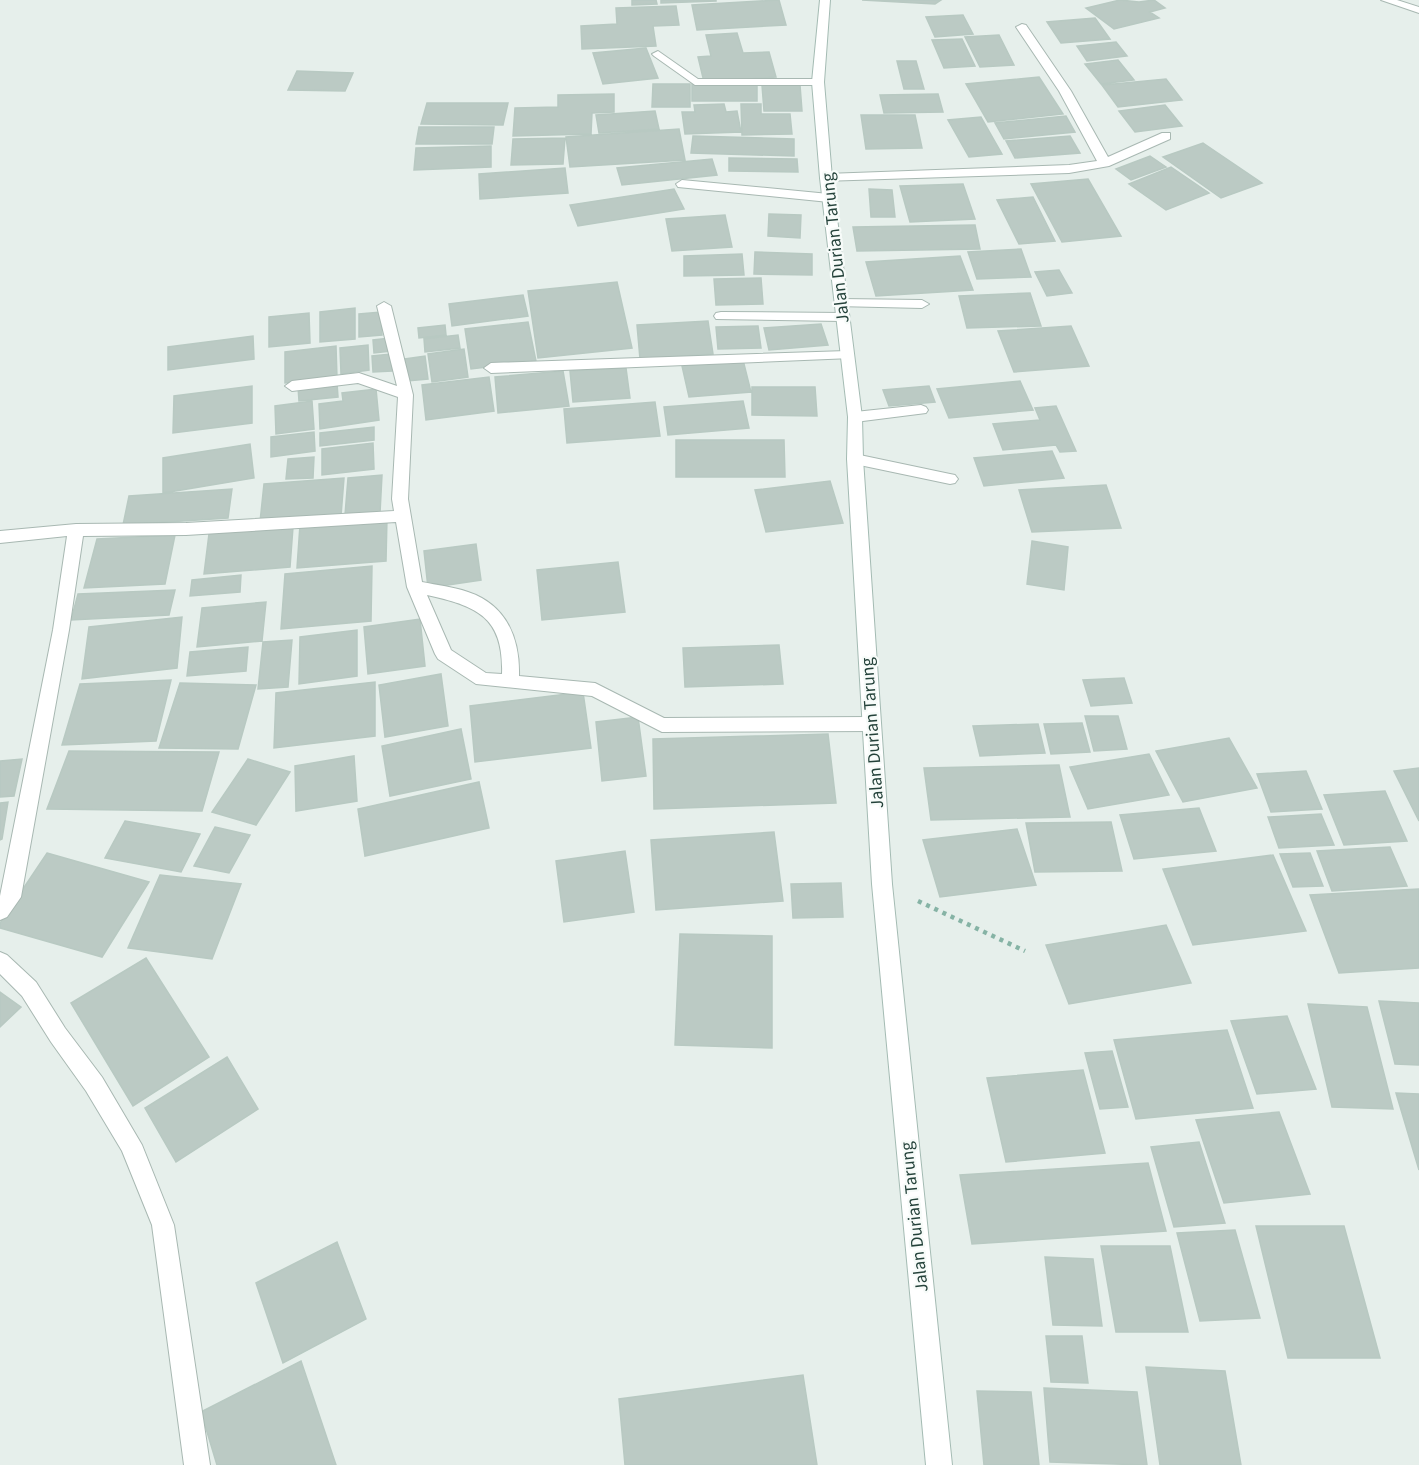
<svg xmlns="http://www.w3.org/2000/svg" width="1419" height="1465" font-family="'Source Sans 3',sans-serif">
<rect width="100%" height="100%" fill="#e6efeb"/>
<path fill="#bbcac4" stroke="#b8c9c2" stroke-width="1.5" d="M 632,0 L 656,0 L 657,4 L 632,5 Z
M 661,0 L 716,0 L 716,1 L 661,3 Z
M 779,0 L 786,25 L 697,30 L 692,5 Z
M 862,0 L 941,0 L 935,4 Z
M 1120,0 L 1139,2 L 1154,0 L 1165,8 L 1150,12 L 1159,18 L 1114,29 L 1086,8 Z
M 676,6 L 679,25 L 653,26 L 656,46 L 582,49 L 581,26 L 617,24 L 616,8 Z
M 963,15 L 973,34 L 935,37 L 926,17 Z
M 1095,18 L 1110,39 L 1061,43 L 1047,22 Z
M 737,33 L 743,53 L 769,52 L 776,77 L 704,82 L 698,57 L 711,56 L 706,35 Z
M 999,35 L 1014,65 L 980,67 L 965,37 Z
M 962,39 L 975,66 L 944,68 L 932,40 Z
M 1116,42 L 1127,56 L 1087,61 L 1077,46 Z
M 646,48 L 658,78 L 603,84 L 593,53 Z
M 1118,60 L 1134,80 L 1101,84 L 1085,64 Z
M 897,61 L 916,61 L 924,89 L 904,89 Z
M 297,71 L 353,73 L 345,91 L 288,90 Z
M 1039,77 L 1063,114 L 988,122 L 966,84 Z
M 1166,79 L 1182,100 L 1118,107 L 1102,85 Z
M 653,84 L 690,84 L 690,107 L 652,107 Z
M 692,84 L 757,84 L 757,101 L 692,101 Z
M 762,85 L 800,85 L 802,111 L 764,111 Z
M 614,94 L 614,112 L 592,113 L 591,134 L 513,136 L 515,108 L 558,107 L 558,95 Z
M 938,94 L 943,112 L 884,113 L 880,95 Z
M 427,103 L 508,103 L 503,125 L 421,124 Z
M 724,104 L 726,112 L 737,111 L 741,132 L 685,134 L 682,112 L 695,112 L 694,105 Z
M 741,104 L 761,104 L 761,114 L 790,114 L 792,134 L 742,135 Z
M 1165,105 L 1182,126 L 1135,132 L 1119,111 Z
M 655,111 L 659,129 L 599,133 L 596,115 Z
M 861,115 L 915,115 L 922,148 L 866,149 Z
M 1066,116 L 1075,132 L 1004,139 L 995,123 Z
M 981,117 L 1002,154 L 969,157 L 948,120 Z
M 419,127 L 494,127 L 492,144 L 416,144 Z
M 679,129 L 685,160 L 570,167 L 566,137 Z
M 693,136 L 794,139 L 794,156 L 691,153 Z
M 1070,136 L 1080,153 L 1015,158 L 1006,141 Z
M 565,138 L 563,164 L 511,165 L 513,139 Z
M 1203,143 L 1262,183 L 1221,198 L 1163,157 Z
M 491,146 L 491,167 L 414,170 L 416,148 Z
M 1150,156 L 1166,167 L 1131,180 L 1116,169 Z
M 729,158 L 797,159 L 798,172 L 729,171 Z
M 712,159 L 717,175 L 622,185 L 617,168 Z
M 1171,167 L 1209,193 L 1166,210 L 1129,184 Z
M 565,168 L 568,193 L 480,199 L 479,174 Z
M 1088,179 L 1121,236 L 1062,242 L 1031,184 Z
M 963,184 L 975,219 L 910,222 L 900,186 Z
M 674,189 L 684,209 L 578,226 L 570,205 Z
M 869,189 L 892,190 L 895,217 L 871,217 Z
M 1033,197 L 1055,241 L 1019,244 L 997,200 Z
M 769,214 L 801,215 L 800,238 L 768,236 Z
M 725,215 L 732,247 L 672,251 L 666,219 Z
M 975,225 L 980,249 L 857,251 L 853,227 Z
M 1021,249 L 1031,277 L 977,279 L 968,252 Z
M 755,252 L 812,254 L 812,275 L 754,274 Z
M 742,254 L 744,275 L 684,276 L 684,256 Z
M 960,256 L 973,290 L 876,296 L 866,262 Z
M 1059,270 L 1072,293 L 1047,296 L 1035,272 Z
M 761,278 L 763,304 L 716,305 L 714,279 Z
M 617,282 L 632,348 L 538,358 L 528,291 Z
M 1030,293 L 1041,326 L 967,328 L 959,296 Z
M 523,295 L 528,316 L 452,326 L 449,304 Z
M 355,308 L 355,339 L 320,342 L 320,312 Z
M 381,312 L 382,335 L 359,337 L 359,314 Z
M 309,313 L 310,343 L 269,347 L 269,317 Z
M 708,321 L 713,354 L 640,359 L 637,325 Z
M 528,322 L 536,361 L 471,369 L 465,329 Z
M 821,324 L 828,345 L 769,350 L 764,328 Z
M 445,325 L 446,335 L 419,338 L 418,328 Z
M 758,326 L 761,348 L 718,349 L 716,327 Z
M 1071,326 L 1089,366 L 1014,372 L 998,331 Z
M 458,335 L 460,348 L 425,352 L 424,339 Z
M 253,336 L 254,359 L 168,370 L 168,347 Z
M 390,338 L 391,351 L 374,353 L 373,340 Z
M 368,345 L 369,370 L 341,374 L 340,348 Z
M 336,346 L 337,378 L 285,383 L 285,352 Z
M 464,349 L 468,377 L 432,382 L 428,354 Z
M 391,354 L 392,371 L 373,372 L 372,356 Z
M 425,356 L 428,379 L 407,381 L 405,359 Z
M 743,360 L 751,392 L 689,397 L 682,366 Z
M 626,368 L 630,398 L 573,402 L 570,371 Z
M 563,371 L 569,406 L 498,413 L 495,377 Z
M 489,377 L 494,411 L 426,420 L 422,385 Z
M 1020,381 L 1033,410 L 949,418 L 937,389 Z
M 337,383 L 338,397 L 299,401 L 298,387 Z
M 252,386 L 252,423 L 173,433 L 174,396 Z
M 929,386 L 935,402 L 889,406 L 883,390 Z
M 752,387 L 815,387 L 817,416 L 752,415 Z
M 376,389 L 379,420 L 320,429 L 319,404 L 343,401 L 342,393 Z
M 312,401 L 314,429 L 276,434 L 275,406 Z
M 743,401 L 749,428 L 668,435 L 664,407 Z
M 655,402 L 660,436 L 567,443 L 564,409 Z
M 1056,406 L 1076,451 L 1060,452 L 1056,445 L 1003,450 L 993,424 L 1040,420 L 1035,408 Z
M 374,427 L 374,440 L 320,446 L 320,433 Z
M 314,432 L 315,451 L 271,457 L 271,437 Z
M 676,440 L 784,440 L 785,477 L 676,477 Z
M 373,443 L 374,469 L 322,475 L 322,449 Z
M 250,444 L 254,478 L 163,493 L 163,458 Z
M 1052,451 L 1064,478 L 984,486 L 974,458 Z
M 314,457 L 313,478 L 286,479 L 288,459 Z
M 382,475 L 380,513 L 345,515 L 348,478 Z
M 344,478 L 341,516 L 260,522 L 264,484 Z
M 830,481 L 843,523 L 766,532 L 755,490 Z
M 1106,485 L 1121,528 L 1032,532 L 1019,490 Z
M 232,489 L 228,518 L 123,525 L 129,496 Z
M 387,518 L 386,561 L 297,568 L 300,525 Z
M 293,527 L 290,567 L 204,574 L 209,534 Z
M 175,535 L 165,584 L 84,588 L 97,539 Z
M 1032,541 L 1068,547 L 1064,590 L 1027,584 Z
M 476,544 L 481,580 L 428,588 L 424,551 Z
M 618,562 L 625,612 L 542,620 L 537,570 Z
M 372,566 L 371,621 L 281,629 L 285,574 Z
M 241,575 L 240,592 L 190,596 L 192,580 Z
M 175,590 L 169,615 L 71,620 L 78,594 Z
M 266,602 L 262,641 L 197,647 L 202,608 Z
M 182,617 L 177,668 L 82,679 L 89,627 Z
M 420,619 L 425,666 L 368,674 L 364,627 Z
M 357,630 L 357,676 L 299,684 L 300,637 Z
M 292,640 L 288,687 L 258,689 L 263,642 Z
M 779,645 L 783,684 L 685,687 L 683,648 Z
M 248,647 L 246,671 L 187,676 L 190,652 Z
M 441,674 L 448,726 L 385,737 L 379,685 Z
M 1124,678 L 1132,703 L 1091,706 L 1083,680 Z
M 171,680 L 156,741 L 62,745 L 80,684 Z
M 375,682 L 375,736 L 274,748 L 276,693 Z
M 180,683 L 256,685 L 238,749 L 159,748 Z
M 583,692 L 591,748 L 475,762 L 470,706 Z
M 1085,716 L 1118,716 L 1127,749 L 1094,751 Z
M 638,717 L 646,776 L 602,781 L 596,722 Z
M 1082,723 L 1090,752 L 1051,754 L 1044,724 Z
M 1038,724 L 1045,753 L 980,756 L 973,726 Z
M 461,729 L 471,779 L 390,796 L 382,746 Z
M 828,734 L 836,803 L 654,809 L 653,739 Z
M 1229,738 L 1257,788 L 1183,802 L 1156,751 Z
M 69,751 L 219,752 L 202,811 L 47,809 Z
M 1149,754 L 1169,795 L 1088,809 L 1070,767 Z
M 354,756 L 357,801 L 296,811 L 295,766 Z
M 22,759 L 14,796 L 0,797 L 0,761 Z
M 248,759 L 290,772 L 256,825 L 212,812 Z
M 1059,765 L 1070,817 L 931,820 L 924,768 Z
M 1419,768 L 1419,821 L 1394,771 Z
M 1306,771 L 1322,809 L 1271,812 L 1257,774 Z
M 479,782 L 489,828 L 365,856 L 358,809 Z
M 1385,791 L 1407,841 L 1344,845 L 1324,795 Z
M 8,802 L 2,839 L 0,840 L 0,803 Z
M 1199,808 L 1216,851 L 1134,859 L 1120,815 Z
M 1321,814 L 1334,845 L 1279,848 L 1268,817 Z
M 125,821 L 200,834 L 181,872 L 105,858 Z
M 1111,822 L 1122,871 L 1035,872 L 1026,823 Z
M 215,827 L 250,835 L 229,873 L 194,866 Z
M 1017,829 L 1036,885 L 940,897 L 923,840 Z
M 774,832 L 783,901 L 656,910 L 651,840 Z
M 1390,847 L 1407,886 L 1332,891 L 1317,851 Z
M 625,851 L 634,912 L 564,922 L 556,861 Z
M 47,853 L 149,882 L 102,957 L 0,928 L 0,923 Z
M 1310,853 L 1323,886 L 1293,887 L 1280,854 Z
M 1273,855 L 1306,931 L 1193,945 L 1163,869 Z
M 160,875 L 241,884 L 212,959 L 128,948 Z
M 841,883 L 843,917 L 793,918 L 791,884 Z
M 1419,889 L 1419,968 L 1339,973 L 1310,895 Z
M 1166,925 L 1191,983 L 1069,1004 L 1046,945 Z
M 680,934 L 772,936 L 772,1048 L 675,1045 Z
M 146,958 L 209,1057 L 133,1106 L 71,1003 Z
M 0,992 L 21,1007 L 0,1027 Z
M 1379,1001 L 1419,1003 L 1419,1065 L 1395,1064 Z
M 1308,1004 L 1367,1007 L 1393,1109 L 1332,1107 Z
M 1287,1016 L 1316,1089 L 1257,1094 L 1231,1021 Z
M 1227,1030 L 1253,1108 L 1136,1119 L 1114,1040 Z
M 1112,1051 L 1128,1107 L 1100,1109 L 1085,1053 Z
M 227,1057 L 258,1109 L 176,1162 L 145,1108 Z
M 1083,1070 L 1105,1153 L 1006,1162 L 987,1078 Z
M 1396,1093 L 1419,1094 L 1419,1170 Z
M 1279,1112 L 1310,1194 L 1224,1203 L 1196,1120 Z
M 1199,1142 L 1225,1223 L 1174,1227 L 1151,1147 Z
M 1148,1163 L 1166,1231 L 972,1244 L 960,1175 Z
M 1256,1226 L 1344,1226 L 1380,1358 L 1288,1358 Z
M 1235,1230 L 1260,1318 L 1200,1321 L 1177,1233 Z
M 337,1242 L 366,1319 L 283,1363 L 256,1283 Z
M 1101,1246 L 1170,1246 L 1188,1332 L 1116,1332 Z
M 1045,1257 L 1093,1259 L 1102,1326 L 1053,1325 Z
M 1046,1336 L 1082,1336 L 1088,1383 L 1051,1382 Z
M 301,1361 L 336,1465 L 217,1465 L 201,1412 Z
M 1146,1367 L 1225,1371 L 1241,1465 L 1160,1465 Z
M 803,1375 L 817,1465 L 625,1465 L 619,1399 Z
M 1044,1388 L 1137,1392 L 1147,1465 L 1050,1462 Z
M 977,1391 L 1031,1392 L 1039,1465 L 984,1465 Z"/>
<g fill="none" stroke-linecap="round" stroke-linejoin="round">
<g stroke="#a8b8b2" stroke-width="2">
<path id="street" d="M 1381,0 L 1397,0 L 1419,7 L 1419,13 Z
M 1022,24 L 1026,25 L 1071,91 L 1108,157 L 1162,133 L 1170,133 L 1170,139 L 1109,166 L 1069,173 L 822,181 L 820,178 L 822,175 L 826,174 L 1069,165 L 1097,161 L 1059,91 L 1016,27 Z
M 658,51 L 698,79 L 818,79 L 824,82 L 818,85 L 695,85 L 654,56 L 652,54 Z
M 682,180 L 829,194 L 835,198 L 829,202 L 678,187 L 676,184 Z
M 841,299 L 922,300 L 929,304 L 922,308 L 836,306 L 834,303 L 836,300 Z
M 384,302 L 391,306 L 413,395 L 408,499 L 422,582 C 437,585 454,587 468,592 C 507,605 520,639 519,676 L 595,683 L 664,718 L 872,717 L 878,719 L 881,724 L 878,729 L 872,731 L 662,732 L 592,696 L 476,684 L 438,659 L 435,654 L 407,587 L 396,522 L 186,535 L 83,536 L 69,630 L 21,897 L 7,917 L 0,920 L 0,896 L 53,630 L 67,536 L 0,543 L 0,531 L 76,524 L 186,523 L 394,511 L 392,499 L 398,397 L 358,383 L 292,391 L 285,386 L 292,381 L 359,373 L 397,386 L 377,306 ZM 427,595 C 477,606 504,617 502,674 L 486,673 L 451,650 Z
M 721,312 L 842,313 L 849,317 L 842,321 L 716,319 L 714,316 L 716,313 Z
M 847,351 L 852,352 L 854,355 L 852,358 L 491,373 L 484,368 L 491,363 Z
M 921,405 L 926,407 L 928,410 L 926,413 L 855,422 L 848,417 L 855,412 Z
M 855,454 L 950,474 L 955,475 L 958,479 L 955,483 L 950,484 L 850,463 L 847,459 L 850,455 Z
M 0,952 L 7,955 L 36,982 L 65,1028 L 102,1077 L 142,1145 L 174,1225 L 210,1465 L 184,1465 L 152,1225 L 122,1151 L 86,1091 L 51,1042 L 22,996 L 0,974 Z"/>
</g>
<g stroke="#a4bbb3" stroke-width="2">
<path id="secondary" d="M 820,0 L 830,0 L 824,82 L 832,178 L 862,417 L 863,459 L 892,884 L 952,1465 L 926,1465 L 872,884 L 847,459 L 848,417 L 820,178 L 812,82 Z"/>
</g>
<path stroke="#86b3a5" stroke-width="4.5" stroke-dasharray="4 5" stroke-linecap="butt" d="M 918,901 L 1025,951"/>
<use href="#street" fill="#fff" fill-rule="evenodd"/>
<use href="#secondary" fill="#fff" fill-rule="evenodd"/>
</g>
<g text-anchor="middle" stroke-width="4.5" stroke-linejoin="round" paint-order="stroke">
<g font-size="18" fill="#24423a" stroke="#f7fbf9">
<text transform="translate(835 248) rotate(-96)" y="6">Jalan Durian Tarung</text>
<text transform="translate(872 733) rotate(-94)" y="6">Jalan Durian Tarung</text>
<text transform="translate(914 1217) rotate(-96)" y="6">Jalan Durian Tarung</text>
</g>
</g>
</svg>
